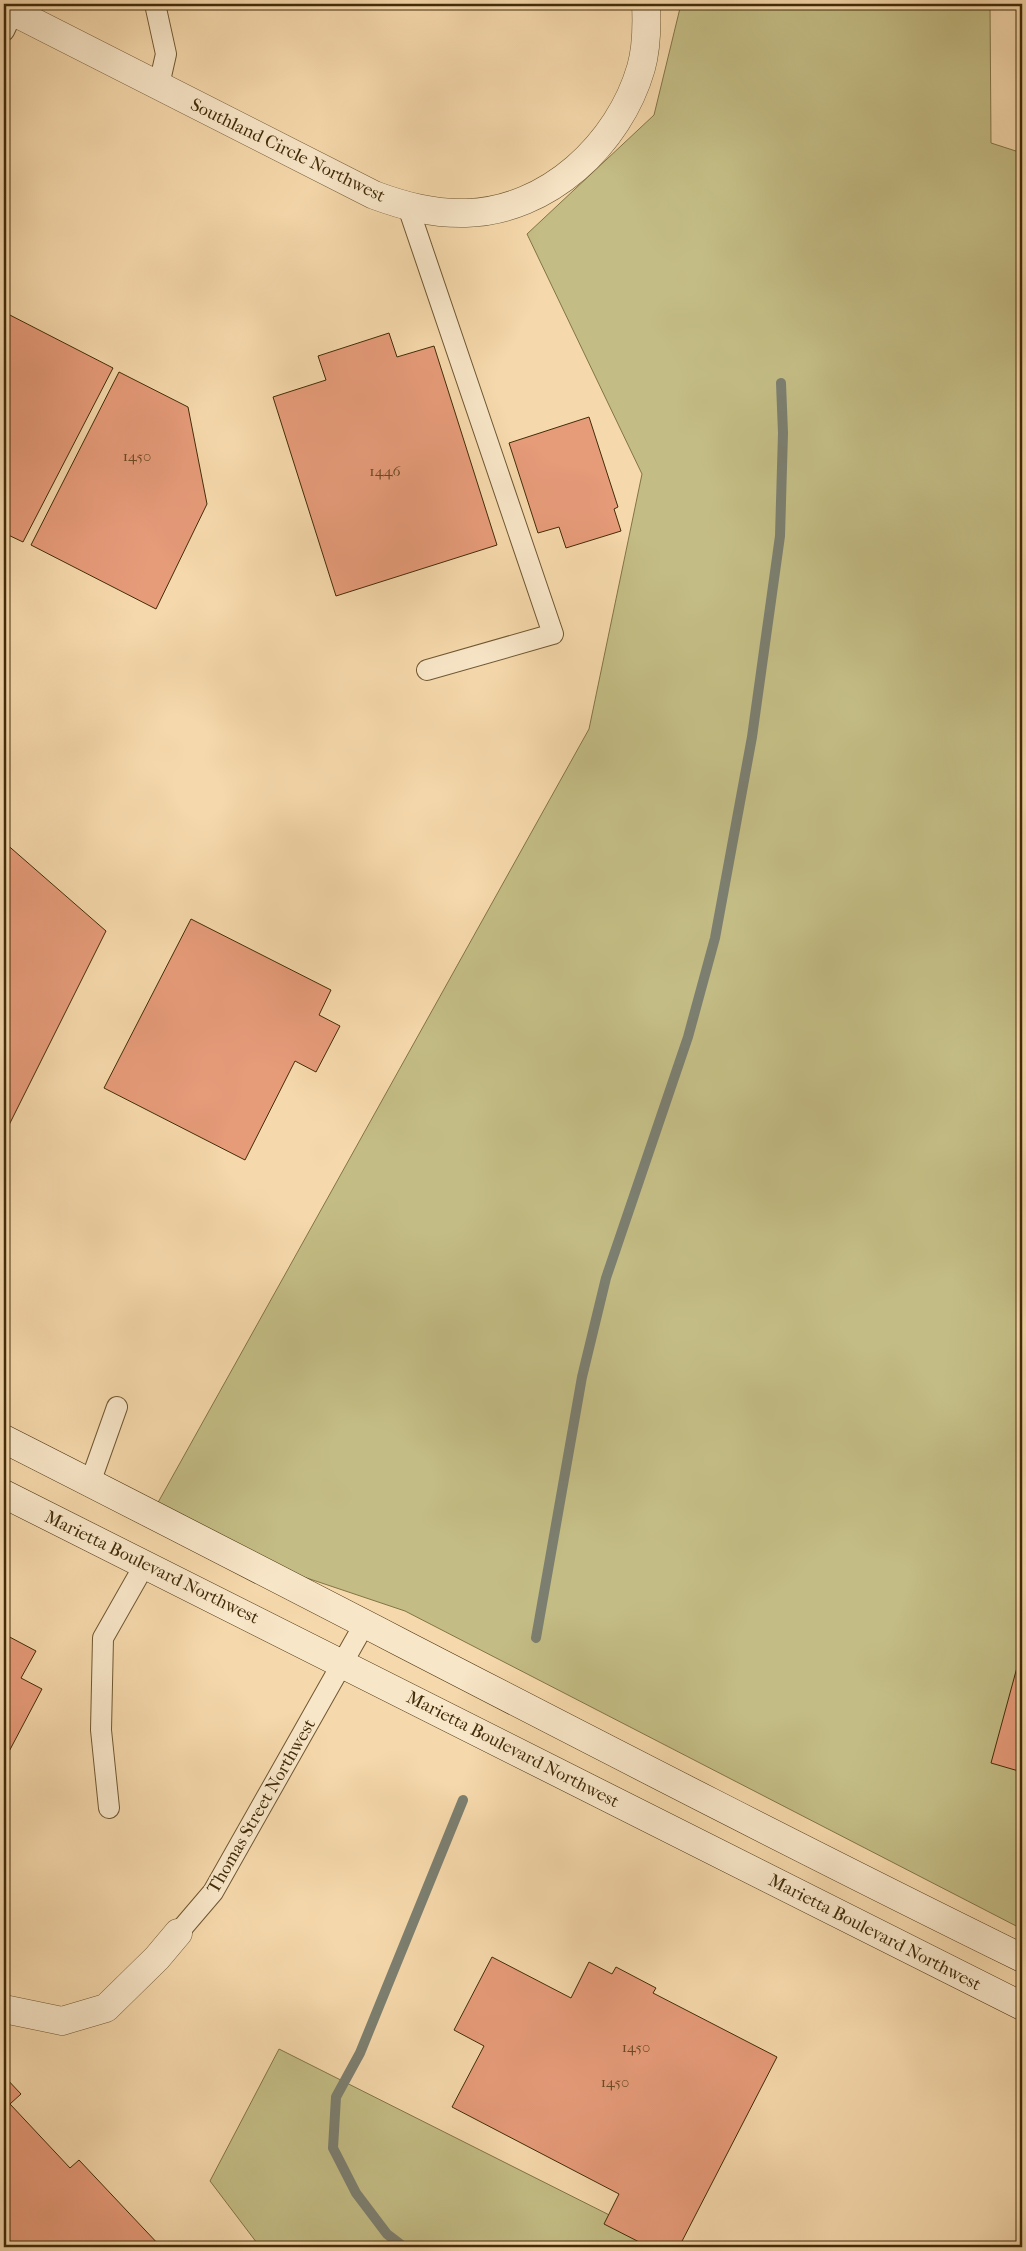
<svg xmlns="http://www.w3.org/2000/svg" width="1026" height="2251" font-family="'IM FELL French Canon',serif">
<rect width="100%" height="100%" fill="#f5d8ab"/>
<filter id="stains"><feTurbulence type="fractalNoise" baseFrequency=".004" numOctaves="4"/><feColorMatrix values="0 0 0 0 .2 0 0 0 0 .09 0 0 0 0 .02 0 0 0 .5 -.17"/></filter>
<radialGradient id="worn" r=".72"><stop offset=".6" stop-color="#630" stop-opacity="0"/><stop offset="1" stop-color="#630" stop-opacity=".3"/></radialGradient>
<path fill="#c3bc84" stroke="#827446" d="M 681,4 L 990,4 L 991,143 L 1022,153 L 1022,1929 L 405,1611 L 146,1524 L 589,729 L 642,474 L 527,234 L 654,115 Z
M 279,2049 L 673,2247 L 260,2247 L 210,2181 Z"/>
<path fill="#a2b7b5" stroke="#7c7f70" d="M 1022,24 L 1022,85 C 1018,66 1014,43 1022,24 Z"/>
<g fill="none" stroke-linecap="round" stroke-linejoin="round">
<path stroke="#7c7f70" stroke-width="10" d="M 536,1638 L 582,1377 L 606,1278 L 688,1037 L 715,938 L 752,737 L 780,536 L 783,433 L 781,383
M 404,2247 L 387,2234 L 356,2193 L 333,2148 L 336,2097 L 360,2053 L 463,1800"/>
</g>
<path fill="#e69b79" stroke="#422c08" d="M 4,312 L 113,368 L 23,542 L 4,533 Z
M 389,333 L 397,357 L 434,346 L 497,545 L 336,596 L 273,397 L 326,380 L 318,356 Z
M 119,372 L 188,407 L 207,504 L 156,609 L 31,545 Z
M 589,417 L 618,507 L 614,509 L 621,531 L 566,548 L 559,527 L 538,533 L 509,443 Z
M 4,842 L 106,931 L 4,1135 Z
M 191,919 L 331,990 L 319,1015 L 340,1026 L 316,1072 L 295,1061 L 245,1160 L 104,1088 Z
M 4,1634 L 36,1651 L 21,1678 L 42,1689 L 4,1761 Z
M 1022,1649 L 1022,1772 L 991,1763 Z
M 492,1957 L 571,1998 L 589,1962 L 612,1974 L 616,1967 L 656,1988 L 653,1993 L 777,2057 L 679,2247 L 649,2247 L 604,2224 L 619,2194 L 452,2107 L 484,2046 L 454,2030 Z
M 4,2076 L 21,2094 L 10,2104 L 70,2168 L 79,2160 L 161,2247 L 4,2247 Z"/>
<g fill="none" stroke-linecap="round" stroke-linejoin="round">
<g stroke="#6f5731" stroke-width="22">
<path id="service" d="M 155,4 L 166,54 L 159,85
M 4,31 L 13,12
M 408,207 L 553,634 L 427,670
M 90,1483 L 117,1407
M 109,1808 L 101,1730 L 103,1638 L 145,1564
M 178,1933 L 213,1892 L 365,1623"/>
</g>
<g stroke="#6f5731" stroke-width="29">
<path id="minor" d="M 4,7 L 374,195 C 404,206 433,214 466,213 C 548,211 619,144 641,68 C 647,47 647,25 646,4
M 4,2009 L 62,2021 L 106,2008 L 157,1958 L 178,1933"/>
</g>
<g stroke="#422c08" stroke-width="29">
<path id="secondary" d="M 4,1439 C 344,1611 680,1790 1022,1958
M 4,1494 L 1022,2006"/>
</g>
<use href="#service" stroke="#f8e6c8" stroke-width="20"/>
<use href="#minor" stroke="#f8e6c8" stroke-width="28"/>
<use href="#secondary" stroke="#f8e6c8" stroke-width="28"/>
</g>
<g text-anchor="middle" stroke-width="4.5" stroke-linejoin="round" paint-order="stroke">
<g font-size="15" fill="#6b4824">
<text x="137" y="461">1450</text>
<text x="385" y="476">1446</text>
<text x="636" y="2052">1450</text>
<text x="615" y="2087">1450</text>
</g>
<g font-size="18" fill="#422c08" stroke="#f8e6c8">
<text transform="translate(288 150) rotate(26)" y="6">Southland Circle Northwest</text>
<text transform="translate(152 1567) rotate(26)" y="6">Marietta Boulevard Northwest</text>
<text transform="translate(513 1749) rotate(27)" y="6">Marietta Boulevard Northwest</text>
<text transform="translate(261 1806) rotate(-60)" y="6">Thomas Street Northwest</text>
<text transform="translate(875 1932) rotate(27)" y="6">Marietta Boulevard Northwest</text>
</g>
</g>
<rect width="1026" height="2251" fill="none" stroke="#f5d8ab" stroke-width="20"/>
<rect x="5" y="5" width="1016" height="2241" fill="none" stroke="#422c08" stroke-width="2.5"/>
<rect x="10" y="10" width="1006" height="2231" fill="none" stroke="#422c08"/>
<rect width="100%" height="100%" filter="url(#stains)"/>
<rect width="100%" height="100%" fill="url(#worn)"/>
</svg>
